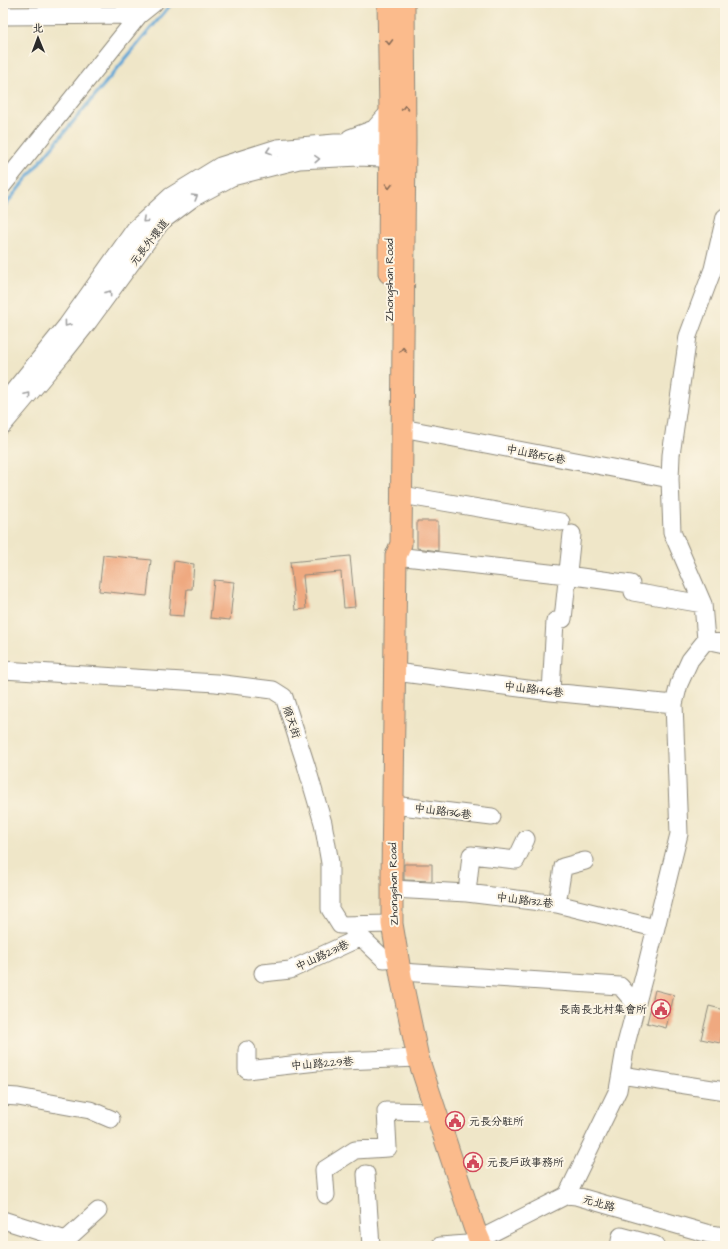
<svg xmlns="http://www.w3.org/2000/svg" width="728" height="1249" font-family="'Architects Daughter','LXGW WenKai TC',sans-serif">
<rect width="100%" height="100%" fill="#fcf5e5"/>
<filter id="ink" filterUnits="userSpaceOnUse"><feTurbulence type="fractalNoise" baseFrequency=".025" numOctaves="2"/><feDisplacementMap in="SourceGraphic" scale="8" xChannelSelector="R" yChannelSelector="G"/><feConvolveMatrix kernelMatrix="1 2 1 2 8 2 1 2 1" color-interpolation-filters="sRGB"/></filter>
<filter id="wash" filterUnits="userSpaceOnUse"><feTurbulence type="fractalNoise" baseFrequency=".012" numOctaves="4" result="noise"/><feDisplacementMap in="SourceGraphic" scale="16" xChannelSelector="R" yChannelSelector="G"/><feGaussianBlur stdDeviation="0.9" result="paint"/><feColorMatrix in="noise" values="0 0 0 0 0 0 0 0 0 0 0 0 0 0 0 0 0 1.4 0 .05"/><feComposite in="paint" operator="in"/></filter>
<g filter="url(#wash)">
<rect width="100%" height="100%" fill="#efe6c8"/>
<g fill="none" stroke-linecap="round" stroke-linejoin="round">
<path stroke="#61a6d6" stroke-width="3.5" d="M 3,208 L 47,153 L 172,3"/>
</g>
<g id="blocks">
<path fill="#efa980" d="M 417,521 L 438,521 L 438,551 L 417,548 Z
M 103,555 L 151,560 L 147,596 L 99,591 Z
M 350,556 L 355,607 L 344,608 L 341,572 L 303,575 L 306,609 L 295,610 L 290,562 Z
M 174,561 L 194,564 L 192,589 L 187,589 L 184,616 L 169,615 Z
M 214,580 L 234,582 L 230,620 L 210,618 Z
M 404,864 L 432,864 L 432,881 L 404,880 Z
M 655,990 L 674,995 L 666,1028 L 647,1023 Z
M 709,1006 L 725,1010 L 725,1023 L 720,1043 L 701,1039 Z"/>
</g>
</g>
<g filter="url(#ink)">
<use href="#blocks" fill-opacity="0" stroke="#8d887a" stroke-width="1"/>
<g fill="none" stroke-linecap="round" stroke-linejoin="round">
<g stroke="#8d887a" stroke-width="19">
<path id="minor" d="M 3,16 L 139,15
M 350,138 L 374,129 L 390,111
M 3,185 L 139,15 L 154,3
M 3,404 L 67,325 L 135,229 L 171,196 L 220,166 L 277,148 L 335,143 L 403,141
M 3,425 L 62,355 L 89,321 L 162,221 L 193,198 L 232,177 L 299,160 L 359,157 L 402,159
M 402,428 L 670,479
M 402,495 L 561,522
M 396,556 L 567,575 L 631,584
M 633,592 L 703,604
M 563,619 L 572,534
M 706,640 L 725,644
M 3,670 L 216,683 L 273,690 L 284,697 L 306,765 L 323,823 L 330,863 L 330,909 L 340,925 L 392,924
M 395,672 L 551,692 L 674,704
M 551,692 L 555,621
M 393,805 L 492,817
M 392,889 L 467,893 L 557,904 L 655,928
M 467,893 L 471,855 L 516,860 L 526,839
M 557,904 L 563,867 L 585,861
M 352,928 L 357,939 L 364,940 L 384,959 L 399,958
M 401,972 L 620,986 L 633,1001 L 635,1008
M 263,973 L 290,970 L 357,939
M 247,1050 L 247,1070 L 317,1062 L 418,1058
M 621,1075 L 725,1091
M 3,1096 L 18,1097 L 90,1110 L 111,1119
M 366,1174 L 371,1246
M 326,1195 L 324,1170 L 355,1150 L 388,1148 L 386,1111 L 435,1112
M 567,1195 L 618,1090 L 626,1044 L 645,972 L 679,834 L 674,704 L 679,684 L 690,660 L 706,640 L 703,604 L 672,532 L 670,479 L 671,455 L 688,336 L 713,269 L 725,217
M 3,1220 L 66,1240 L 66,1246
M 66,1240 L 98,1211
M 440,1246 L 467,1244 L 480,1239 L 567,1195 L 576,1196 L 709,1234 L 725,1236
M 619,1246 L 621,1236 L 655,1245 L 655,1246"/>
</g>
<g stroke="#8d887a" stroke-width="23">
<path id="major" d="M 388,3 L 390,111 L 389,273
M 404,3 L 405,141 L 401,544 L 396,556 L 392,875 L 392,924 L 402,982 L 418,1058 L 474,1227 L 482,1246"/>
</g>
<use href="#minor" stroke="#fff" stroke-width="17"/>
<use href="#major" stroke="#fbbb8c" stroke-width="21"/>
</g>
<defs><path id="oneway-chevron" d="M-2-3.5L2.5 0L-2 3.5" fill="none" stroke-width="1.6" stroke-linecap="round" stroke-linejoin="round"/></defs>
<g stroke="#896c57">
<use href="#oneway-chevron" transform="translate(389 42) rotate(89)"/>
<use href="#oneway-chevron" transform="translate(405 108) rotate(-91)"/>
<use href="#oneway-chevron" transform="translate(389 186) rotate(90)"/>
<use href="#oneway-chevron" transform="translate(403 350) rotate(-89)"/>
</g>
<g stroke="#a0a0a0">
<use href="#oneway-chevron" transform="translate(269 151) rotate(162)"/>
<use href="#oneway-chevron" transform="translate(317 159) rotate(-3)"/>
<use href="#oneway-chevron" transform="translate(195 197) rotate(-31)"/>
<use href="#oneway-chevron" transform="translate(145 220) rotate(137)"/>
<use href="#oneway-chevron" transform="translate(109 293) rotate(-54)"/>
<use href="#oneway-chevron" transform="translate(67 324) rotate(127)"/>
<use href="#oneway-chevron" transform="translate(28 395) rotate(-50)"/>
</g>
</g>
<defs>
<g id="civic-ring" transform="scale(1)"><circle r="9.5" fill="#fcf5e5" stroke="#d1495b" stroke-width="1.5"/><path d="M-.6-6.5H3V-4.5H.6V-3L4-1V1h2V6H-6V1h2V-1L-.6-3ZM-1.2 2.5V6h2.4V2.5Z" fill="#d1495b"/></g>
</defs>
<g fill-rule="evenodd">
<use href="#civic-ring" x="661" y="1009"/>
<use href="#civic-ring" x="455" y="1121"/>
<use href="#civic-ring" x="473" y="1162"/>
</g>
<g text-anchor="middle" stroke-width="4" stroke-linejoin="round" paint-order="stroke">
<g font-size="11" fill="#2b2b2b" stroke="#fcf5e5">
<text transform="translate(149 242) rotate(-52)" y="4">元長外環道</text>
<text transform="translate(389 280) rotate(-90)" y="4">Zhongshan Road</text>
<text transform="translate(536 454) rotate(11)" y="4">中山路156巷</text>
<text transform="translate(534 689) rotate(7)" y="4">中山路146巷</text>
<text transform="translate(292 722) rotate(72)" y="4">順天街</text>
<text transform="translate(443 811) rotate(7)" y="4">中山路136巷</text>
<text transform="translate(393 884) rotate(-91)" y="4">Zhongshan Road</text>
<text transform="translate(525 900) rotate(7)" y="4">中山路132巷</text>
<text transform="translate(322 955) rotate(-25)" y="4">中山路231巷</text>
<text transform="translate(322 1063) rotate(-4)" y="4">中山路229巷</text>
<text transform="translate(599 1203) rotate(16)" y="4">元北路</text>
</g>
<g font-size="11" fill="#2b2b2b" stroke="#fcf5e5" text-anchor="start">
<text x="647" y="1013" text-anchor="end">長南長北村集會所</text>
<text x="469" y="1125">元長分駐所</text>
<text x="487" y="1166">元長戶政事務所</text>
</g>
</g>
<rect width="728" height="1249" fill="none" stroke="#fcf5e5" stroke-width="16"/>
<g transform="translate(38 38) rotate(359)" stroke="#fcf5e5" stroke-width="3" paint-order="stroke">
<path d="M0-3L7 15L0 10L-7 15Z" fill="#2b2b2b"/>
<text y="-6" font-size="11" font-weight="bold" text-anchor="middle" fill="#2b2b2b">北</text>
</g>
</svg>
